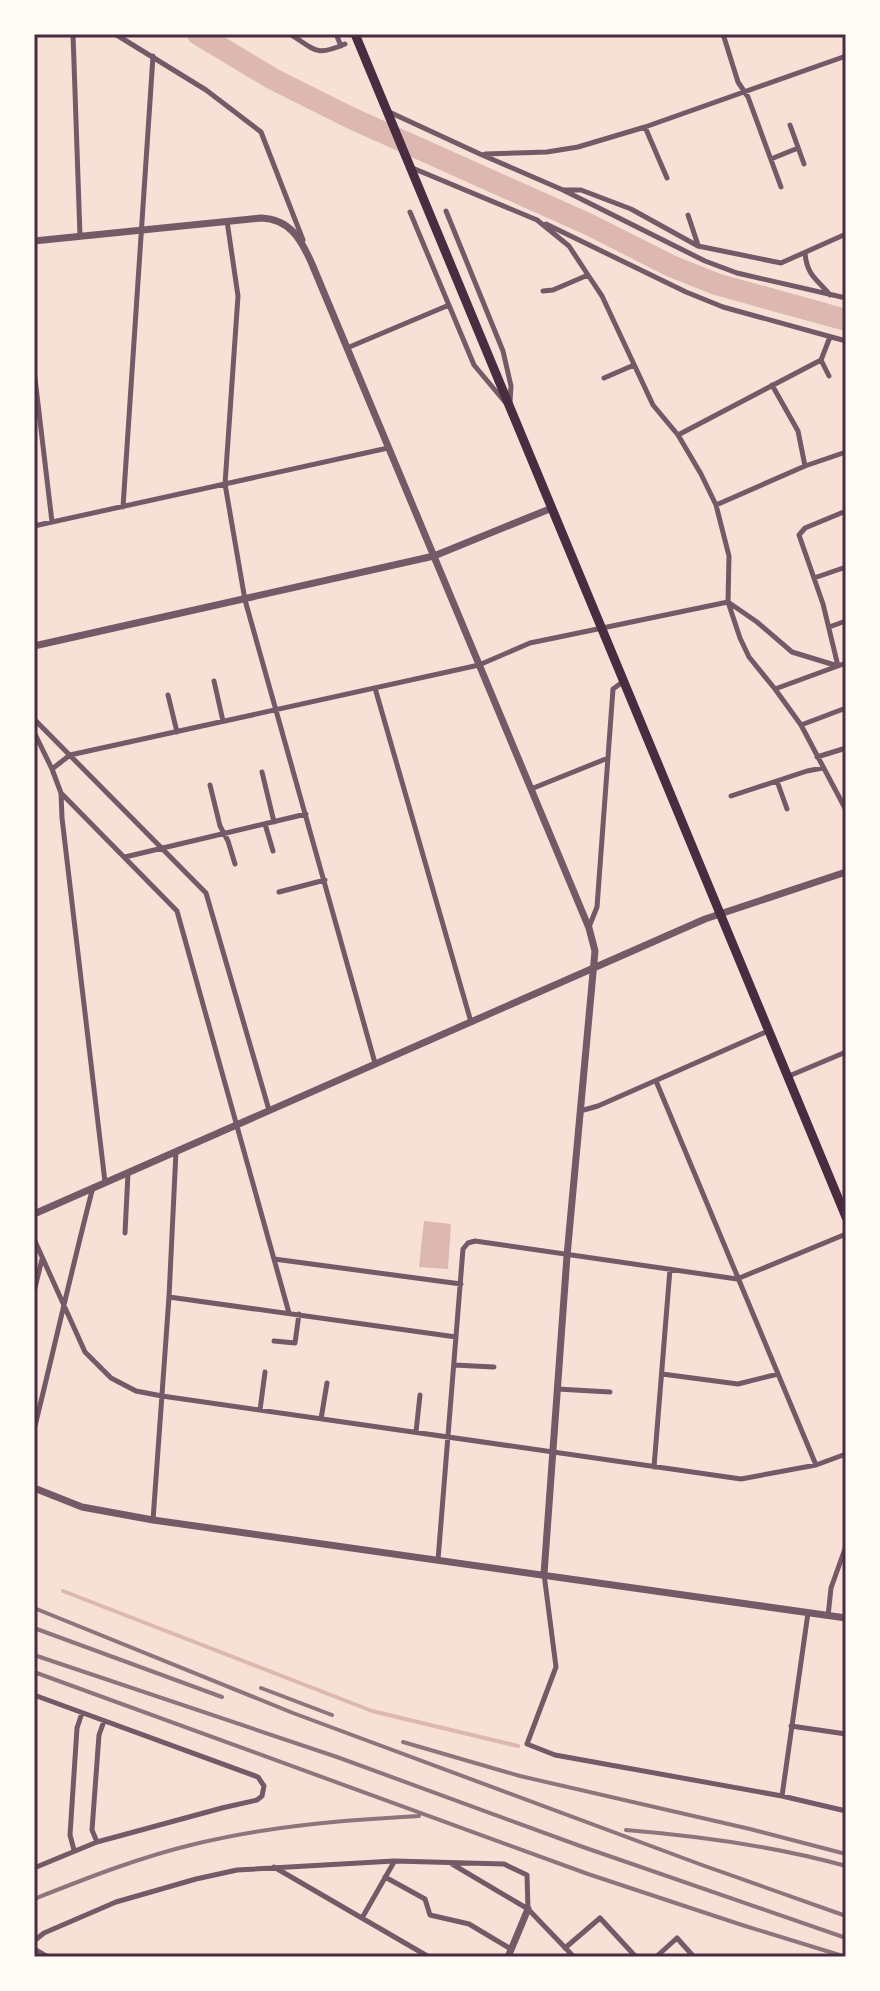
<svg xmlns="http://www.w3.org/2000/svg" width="880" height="1991" font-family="'DejaVu Sans',sans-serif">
<rect width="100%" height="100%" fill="#f7e1d7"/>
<path fill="#dcb8b0" d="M 424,1221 L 451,1224 L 448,1269 L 419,1267 Z"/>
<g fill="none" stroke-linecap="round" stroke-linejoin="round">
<path stroke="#dcb8b0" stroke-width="4" d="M 63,1591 L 372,1711 L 518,1746"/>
<path stroke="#dcb8b0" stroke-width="22" d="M 198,34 L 273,79 L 351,118 L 590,225 L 671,266 L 716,284 L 846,320"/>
<path stroke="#755966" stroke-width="5" d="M 73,34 L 80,236
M 115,34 L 206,90 L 261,132 L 303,240
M 290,34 C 316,50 315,57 345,44
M 336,34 L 341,46
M 723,34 L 738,82 L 748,97 L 781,187
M 387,111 L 480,154 L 563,190 L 705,261 L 737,273 L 846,298
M 790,125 L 804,164
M 645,127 L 667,178
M 485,154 L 547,152 L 578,147 L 645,127 L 846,56
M 771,159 L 798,148
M 410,167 L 537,220
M 564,190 L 581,190 L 631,209 L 698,246 L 781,263 L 846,234
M 446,211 L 503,351 L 511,386 L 510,402
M 410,212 L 474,365 L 505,402
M 688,215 L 698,245
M 537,220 L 569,246 L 588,275 L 602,296 L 653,405 L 678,435 L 701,474 L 716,505 L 729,556 L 728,602 L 740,638 L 749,657 L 775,689 L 801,725 L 846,810
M 227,221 L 238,296 L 225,484 L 245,600 L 375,1063
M 546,224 L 686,292 L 723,307 L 846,341
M 805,253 C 807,276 817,279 830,295
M 543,291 L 553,290 L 588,275
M 347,348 L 449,305
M 821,360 L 829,376
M 34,370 L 52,522
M 604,378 L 634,365
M 772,385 L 798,431 L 805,466
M 678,435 L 821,360 L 830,337
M 716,505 L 805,466 L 846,452
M 123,507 L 153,56
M 34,526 L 388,448
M 814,578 L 846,567
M 829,627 L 846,621
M 214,681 L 223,721
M 375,688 L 471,1022
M 775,689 L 846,663
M 168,695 L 177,732
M 34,719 L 206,893 L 269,1110
M 801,725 L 846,708
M 34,732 L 52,769 L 61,793 L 62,818 L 105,1182
M 817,757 L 846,748
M 52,769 L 70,755 L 479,665 L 530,643 L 728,602 L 757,622 L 792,652 L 838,666 L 823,604 L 799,535 L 805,528 L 846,511
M 262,772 L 274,822
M 777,781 L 787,809
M 210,785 L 220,826 L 228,841 L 235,864
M 531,789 L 608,758
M 61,793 L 177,911 L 289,1313
M 731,796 L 807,771 L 823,768
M 265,824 L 273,851
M 125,857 L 306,814
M 279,892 L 325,880
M 589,927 L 597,907 L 613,689 L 624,681
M 789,1076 L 846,1052
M 656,1081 L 816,1465
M 580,1111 L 598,1106 L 768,1031
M 125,1233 L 128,1173
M 34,1239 L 85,1352 L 111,1378 L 136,1391 L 162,1396 L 741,1479 L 816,1465 L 846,1454
M 274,1259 L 461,1284
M 34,1292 L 42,1259
M 169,1297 L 456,1337
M 274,1341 L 295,1343 L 299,1314
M 454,1365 L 494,1367
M 662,1374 L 738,1384 L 778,1374
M 557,1389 L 610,1392
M 260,1410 L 265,1372
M 321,1419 L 327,1383
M 34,1430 C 54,1349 72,1268 93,1187
M 416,1432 L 420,1395
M 654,1467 L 670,1269
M 153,1520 L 169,1297 L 176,1151
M 438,1560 L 463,1249 L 468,1243 L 475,1241 L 737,1279 L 846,1234
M 544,1574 L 556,1667 L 527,1744 L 555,1755 L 782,1796 L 846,1811
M 828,1616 L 831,1588 L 846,1546
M 34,1695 L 258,1777 L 264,1786 L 262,1796 L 257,1800 L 222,1808 L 97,1842 L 34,1868
M 791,1726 L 846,1734
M 782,1796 L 808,1613
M 97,1842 L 92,1830 L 99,1735 L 104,1721
M 74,1850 L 70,1835 L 77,1728 L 82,1713
M 452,1864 L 528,1909 L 574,1957
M 274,1867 L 429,1957
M 385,1877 L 425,1899 L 430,1915 L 469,1924 L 511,1949
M 362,1918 L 394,1862
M 34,1941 L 44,1933 L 116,1902 L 196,1879 L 237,1870 L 394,1861 L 504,1864 L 527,1875 L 528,1909
M 565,1948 L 600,1918 L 636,1957
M 34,1949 L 48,1957
M 656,1957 L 677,1938 L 694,1957"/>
<path stroke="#755966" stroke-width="7" d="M 34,241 L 261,218 C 290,219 301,239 312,264 L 589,928 L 595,951 L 567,1256 L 544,1574
M 34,646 L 434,556 L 552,508
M 34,1214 L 705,919 L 846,872
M 34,1488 L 82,1507 L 153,1520 L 846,1618
M 508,1957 L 528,1909"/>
<path stroke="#4a2c40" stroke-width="9" d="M 355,34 L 846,1217"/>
<path stroke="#8f747c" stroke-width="4" d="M 34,1608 L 293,1713 L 702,1865 L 846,1916
M 34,1628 L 222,1697
M 34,1655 L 337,1757 L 583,1847 L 846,1938
M 34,1672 L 588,1874 L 742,1925 L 846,1957
M 261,1688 L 332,1715
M 403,1742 L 520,1776 L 750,1829 L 846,1854
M 626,1830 C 700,1836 774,1846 846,1866
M 34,1899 C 87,1878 140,1857 195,1844 C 269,1826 344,1820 419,1816"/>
</g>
<rect width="880" height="1991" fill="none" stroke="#fffaf5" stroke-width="72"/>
<rect x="36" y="36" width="808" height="1919" fill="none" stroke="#4a2c40" stroke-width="3"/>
</svg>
